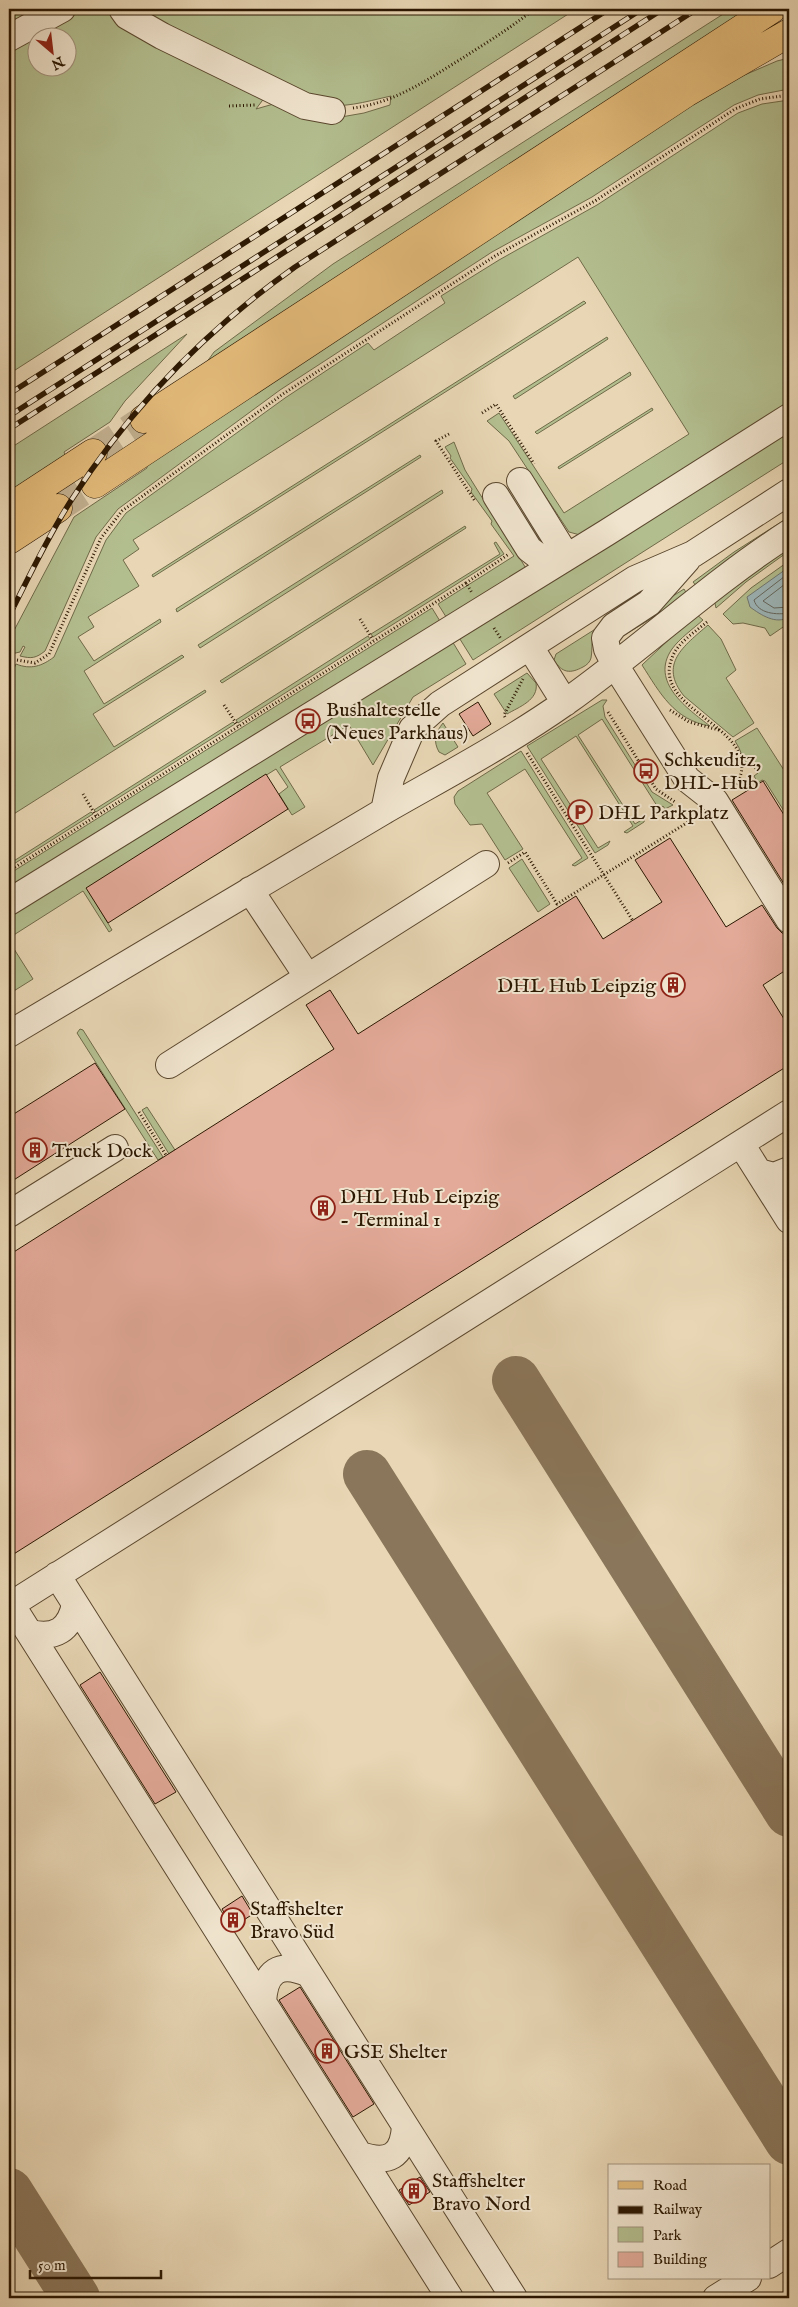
<svg xmlns="http://www.w3.org/2000/svg" width="798" height="2307" font-family="'IM FELL English',serif">
<rect width="100%" height="100%" fill="#e8d6b4"/>
<filter id="stains"><feTurbulence type="fractalNoise" baseFrequency=".004" numOctaves="4"/><feColorMatrix values="0 0 0 0 .2 0 0 0 0 .09 0 0 0 0 .02 0 0 0 .5 -.17"/></filter>
<radialGradient id="worn" r=".72"><stop offset=".6" stop-color="#630" stop-opacity="0"/><stop offset="1" stop-color="#630" stop-opacity=".3"/></radialGradient>
<path fill="#b3be8f" stroke="#6f6a48" fill-rule="evenodd" d="M 9,9 L 35,9 L 9,27 Z
M 87,9 L 98,9 L 109,13 L 265,97 L 256,109 L 277,103 L 324,120 L 364,113 L 390,105 L 391,96 C 364,102 343,109 316,104 L 133,9 L 576,9 L 9,374 L 9,52 L 79,11 ZM 38,38 L 68,38 L 68,68 L 38,68 Z
M 731,9 L 755,9 L 204,366 L 214,352 L 333,264 Z
M 789,58 L 789,89 L 758,95 L 734,105 L 592,197 L 492,252 L 280,390 L 118,509 L 96,537 L 45,651 C 36,658 32,659 20,656 L 25,647 L 23,646 L 20,652 L 11,654 L 9,656 L 12,666 L 9,673 L 9,640 L 74,517 L 147,468 L 146,462 L 719,86 L 777,61 Z
M 789,100 L 789,402 L 601,524 L 580,535 L 569,532 L 509,441 L 487,421 L 499,413 L 564,513 L 689,434 L 578,257 L 133,540 L 139,549 L 123,560 L 139,586 L 88,617 L 94,627 L 78,637 L 94,661 L 160,619 L 161,622 L 84,671 L 104,704 L 182,655 L 184,657 L 93,714 L 114,747 L 205,690 L 206,692 L 9,817 L 9,675 L 11,675 L 16,664 C 31,670 42,666 54,657 L 106,540 L 126,513 L 285,398 L 368,343 L 374,350 L 445,303 L 441,296 L 499,260 L 597,205 L 738,113 L 762,104 Z
M 584,301 L 586,303 L 153,577 L 152,575 Z
M 187,334 L 125,401 L 110,422 L 64,452 L 66,457 L 9,495 L 9,449 Z
M 607,337 L 608,339 L 515,399 L 513,396 Z
M 630,372 L 631,375 L 537,434 L 535,432 Z
M 652,408 L 653,410 L 559,469 L 558,467 Z
M 789,430 L 789,459 L 473,660 L 438,604 L 514,556 L 491,524 L 492,521 L 471,492 L 472,489 L 450,458 L 451,456 L 445,447 L 454,442 L 465,470 L 532,578 Z
M 420,455 L 421,457 L 177,612 L 176,609 Z
M 442,490 L 443,493 L 200,648 L 198,645 Z
M 789,517 L 789,524 L 698,588 L 693,582 L 734,552 Z
M 465,526 L 466,528 L 222,683 L 220,681 Z
M 496,542 L 504,554 L 373,637 L 371,634 L 500,554 L 494,543 Z
M 789,543 L 789,551 L 746,582 L 716,608 L 714,599 Z
M 789,561 L 789,623 L 770,636 L 765,628 L 743,623 L 733,624 L 723,614 L 751,588 Z
M 684,589 L 688,596 L 685,598 L 621,637 L 619,630 Z
M 432,608 L 466,664 L 413,697 L 373,765 L 349,725 L 280,767 L 305,807 L 292,815 L 279,794 L 288,787 L 276,769 L 87,888 L 112,930 L 109,932 L 83,891 L 9,938 L 9,874 Z
M 696,614 L 703,620 C 693,629 680,638 672,649 C 649,682 688,709 710,726 C 674,720 660,693 642,665 Z
M 708,625 L 721,639 L 736,670 L 726,678 L 754,723 L 733,737 L 684,696 C 658,664 684,646 708,625 Z
M 597,628 C 590,638 593,647 591,658 C 590,662 587,665 583,667 C 570,674 562,673 554,660 L 556,654 Z
M 368,636 L 370,639 L 238,723 L 236,720 Z
M 527,673 L 536,683 C 539,700 519,707 507,714 L 494,694 Z
M 602,700 L 607,700 L 603,706 L 605,717 L 652,792 L 673,805 L 665,809 L 663,806 L 659,809 L 602,719 L 578,735 L 635,824 L 645,818 L 644,822 L 627,833 L 624,832 L 633,826 L 576,736 L 541,759 L 598,848 L 610,841 L 608,845 L 595,853 L 527,746 Z
M 233,722 L 235,724 L 96,812 L 94,810 Z
M 443,723 L 458,747 L 445,755 L 439,752 C 433,741 435,733 443,723 Z
M 757,728 L 789,778 L 789,819 L 765,781 L 762,780 L 758,783 L 754,776 L 758,773 L 752,765 L 748,767 C 742,759 741,749 735,741 Z
M 521,751 L 588,858 L 575,866 L 572,865 L 582,858 L 525,769 L 487,793 L 523,849 L 505,860 L 482,824 L 470,825 L 455,804 L 454,797 L 458,791 Z
M 91,812 L 93,814 L 9,867 L 9,864 Z
M 522,859 L 550,904 L 538,912 L 509,868 Z
M 9,941 L 33,979 L 9,994 Z
M 80,1029 L 83,1030 L 163,1157 L 158,1160 L 77,1033 Z
M 147,1107 L 175,1150 L 169,1154 L 142,1110 Z"/>
<path fill="#9db6b9" stroke="#6f766f" d="M 789,567 L 789,617 C 776,625 761,615 750,607 L 747,597 Z"/>
<g fill="none" stroke-linecap="round" stroke-linejoin="round">
<path stroke="#64665d" stroke-width="1" d="M 789,573 L 754,600 C 758,614 777,615 789,613
M 789,581 L 763,601 L 774,608 L 789,607"/>
<path stroke="#8a765a" stroke-width="48" d="M 516,1380 L 789,1813
M 367,1474 L 789,2141
M 9,2192 L 76,2298"/>
</g>
<path fill="#e3aa99" stroke="#2b1701" d="M 478,702 L 491,724 L 473,736 L 459,714 Z
M 266,774 L 288,809 L 108,923 L 86,888 Z
M 763,781 L 789,823 L 789,892 L 732,800 Z
M 670,838 L 726,927 L 762,905 L 777,928 L 782,933 L 789,935 L 789,968 L 763,985 L 789,1027 L 789,1065 L 9,1557 L 9,1255 L 334,1049 L 306,1005 L 330,990 L 358,1034 L 576,896 L 603,939 L 662,902 L 635,860 Z
M 95,1063 L 125,1109 L 9,1183 L 9,1117 Z
M 100,1672 L 176,1792 L 155,1804 L 80,1685 Z
M 242,1896 L 253,1914 L 233,1927 L 222,1909 Z
M 300,1987 L 374,2104 L 353,2117 L 279,2000 Z
M 420,2177 L 430,2192 L 409,2205 L 399,2190 Z"/>
<g fill="none" stroke-linecap="round" stroke-linejoin="round">
<path stroke="#c2b090" stroke-width="28" stroke-dasharray="28 14" stroke-linecap="butt" d="M 93,453 L 144,419
M 58,508 L 95,484"/>
<g stroke="#5a472e" stroke-width="28">
<path id="minor" d="M 122,9 L 127,16 L 162,36 L 305,106 L 332,111
M 9,38 L 62,9
M 520,481 L 567,557
M 496,496 L 529,549 L 546,562 L 567,557
M 687,560 L 649,603 L 614,626 L 605,638 L 607,649 L 615,665 L 687,779 L 715,801 L 789,920
M 530,647 L 565,703
M 384,811 C 445,776 508,743 566,702 C 642,648 710,584 789,533
M 250,890 L 307,976
M 9,902 L 606,533 L 789,417
M 9,1034 L 384,811 L 391,778 L 412,729 L 440,704 L 635,579 L 693,554 L 789,492
M 169,1065 L 486,864
M 741,1144 L 789,1220
M 759,1172 L 774,1176 L 789,1170
M 9,1214 L 115,1148
M 57,1575 L 514,2298
M 11,1604 L 450,2298
M 9,1606 L 789,1113
M 30,1633 C 55,1639 70,1630 75,1604
M 263,2002 C 265,1971 279,1961 309,1974
M 360,2155 C 388,2164 403,2157 405,2126
M 769,2265 L 789,2252
M 716,2298 L 748,2278"/>
</g>
<g stroke="#2b1701" stroke-width="29">
<path id="major" d="M 144,419 L 772,9
M 95,484 L 686,93 L 789,33
M 9,508 L 93,453
M 9,540 L 58,508"/>
</g>
<path stroke="#2b1701" stroke-width="3" stroke-dasharray="1 2.5" stroke-linecap="butt" d="M 229,106 L 255,105
M 353,108 C 394,103 427,80 461,59 C 486,43 511,28 534,9
M 482,413 L 496,404 L 534,464
M 449,434 L 436,441 L 475,501
M 466,583 L 509,554
M 360,619 L 373,640
M 707,622 C 695,632 677,643 672,658 C 649,714 776,729 733,790
M 494,628 L 501,639
M 17,660 L 35,663 L 49,654 L 101,538 L 122,511 L 283,394 L 495,256 L 595,201 L 735,109 L 760,99 L 789,95
M 224,705 L 238,726
M 670,710 L 689,722 L 719,730
M 608,712 L 656,789 L 675,802
M 505,717 L 504,715 L 524,677
M 527,753 L 633,921
M 83,794 L 96,816
M 508,863 L 525,852 L 557,904 L 693,819
M 9,871 L 466,583 L 472,593
M 139,1112 L 166,1155"/>
<use href="#minor" stroke="#f0e4ce" stroke-width="26"/>
<use href="#major" stroke="#e4bb7a" stroke-width="28"/>
<g stroke="#2b1701" stroke-width="5.5">
<path id="rail" d="M 9,394 L 609,9
M 9,416 L 642,9
M 9,429 L 663,9
M 9,616 C 29,577 48,536 72,499 C 131,407 206,330 295,267 L 697,9"/>
</g>
<use href="#rail" stroke="#f0e4ce" stroke-width="4" stroke-dasharray="11" stroke-linecap="butt"/>
</g>
<defs>
<g id="bus-ring" transform="scale(1.25)"><circle r="9.5" fill="#f0e4ce" stroke="#8f2418" stroke-width="1.5"/><path d="M-5-6H5V4H4V6H2V4H-2V6H-4V4H-5ZM-3.5-4V0h7V-4ZM-3.5 1.2v1.5H-2V1.2ZM2 1.2v1.5H3.5V1.2Z" fill="#8f2418"/></g>
<g id="parking-ring" transform="scale(1.25)"><circle r="9.5" fill="#f0e4ce" stroke="#8f2418" stroke-width="1.5"/><path d="M-3.5-5.5H1a3.5 3.5 0 0 1 0 7H-1V5.5H-3.5ZM-1-3.4V-.6H.8a1.4 1.4 0 0 0 0-2.8Z" fill="#8f2418"/></g>
<g id="building-ring" transform="scale(1.25)"><circle r="9.5" fill="#f0e4ce" stroke="#8f2418" stroke-width="1.5"/><path d="M-4-6H4V6H1V3H-1V6H-4ZM-2.5-4.3h1.7v1.8h-1.7ZM.8-4.3h1.7v1.8H.8ZM-2.5-1h1.7V.8h-1.7ZM.8-1h1.7V.8H.8Z" fill="#8f2418"/></g>
</defs>
<g fill-rule="evenodd">
<use href="#bus-ring" x="308" y="721"/>
<use href="#bus-ring" x="646" y="771"/>
<use href="#parking-ring" x="580" y="812"/>
<use href="#building-ring" x="673" y="985"/>
<use href="#building-ring" x="35" y="1150"/>
<use href="#building-ring" x="323" y="1208"/>
<use href="#building-ring" x="233" y="1920"/>
<use href="#building-ring" x="327" y="2051"/>
<use href="#building-ring" x="414" y="2191"/>
</g>
<g text-anchor="middle" stroke-width="4" stroke-linejoin="round" paint-order="stroke">
<g font-size="20" fill="#2b1701" stroke="#f0e4ce" text-anchor="start">
<text x="326" y="716">Bushaltestelle<tspan x="326" dy="23">(Neues Parkhaus)</tspan></text>
<text x="664" y="766">Schkeuditz,<tspan x="664" dy="23">DHL-Hub</tspan></text>
<text x="598" y="819">DHL Parkplatz</text>
<text x="656" y="992" text-anchor="end">DHL Hub Leipzig</text>
<text x="52" y="1157">Truck Dock</text>
<text x="340" y="1203">DHL Hub Leipzig<tspan x="340" dy="23">- Terminal 1</tspan></text>
<text x="250" y="1915">Staffshelter<tspan x="250" dy="23">Bravo Süd</tspan></text>
<text x="344" y="2058">GSE Shelter</text>
<text x="432" y="2187">Staffshelter<tspan x="432" dy="23">Bravo Nord</tspan></text>
</g>
</g>
<rect width="798" height="2307" fill="none" stroke="#e8d6b4" stroke-width="30"/>
<rect x="10" y="10" width="778" height="2287" fill="none" stroke="#2b1701" stroke-width="2.5"/>
<rect x="15" y="15" width="768" height="2277" fill="none" stroke="#2b1701"/>
<rect x="608" y="2164" width="162" height="115" fill="#f0e4ce" stroke="#a1927c"/>
<rect x="618" y="2181" width="25" height="8" fill="#e4bb7a" stroke="#a1927c"/>
<text x="653" y="2190" font-size="15" fill="#2b1701">Road</text>
<rect x="618" y="2206" width="25" height="8" fill="#2b1701" stroke="#a1927c"/>
<text x="653" y="2214" font-size="15" fill="#2b1701">Railway</text>
<rect x="618" y="2227" width="25" height="15" fill="#b3be8f" stroke="#a1927c"/>
<text x="653" y="2240" font-size="15" fill="#2b1701">Park</text>
<rect x="618" y="2252" width="25" height="15" fill="#e3aa99" stroke="#a1927c"/>
<text x="653" y="2264" font-size="15" fill="#2b1701">Building</text>
<g transform="translate(52 52) rotate(152)"><circle r="24" fill="#f0e4ce" stroke="#a1927c"/>
<path d="M0-4L9 19L0 12L-9 19Z" fill="#8f2418"/>
<text y="-8" font-size="14" font-weight="bold" text-anchor="middle" fill="#2b1701">N</text>
</g>
<path d="M30 2270v8h131v-8" fill="none" stroke="#2b1701" stroke-width="2.5"/>
<text x="38" y="2270" font-size="15" fill="#2b1701" stroke="#f0e4ce" stroke-width="4" paint-order="stroke">50 m</text>
<rect width="100%" height="100%" filter="url(#stains)"/>
<rect width="100%" height="100%" fill="url(#worn)"/>
</svg>
